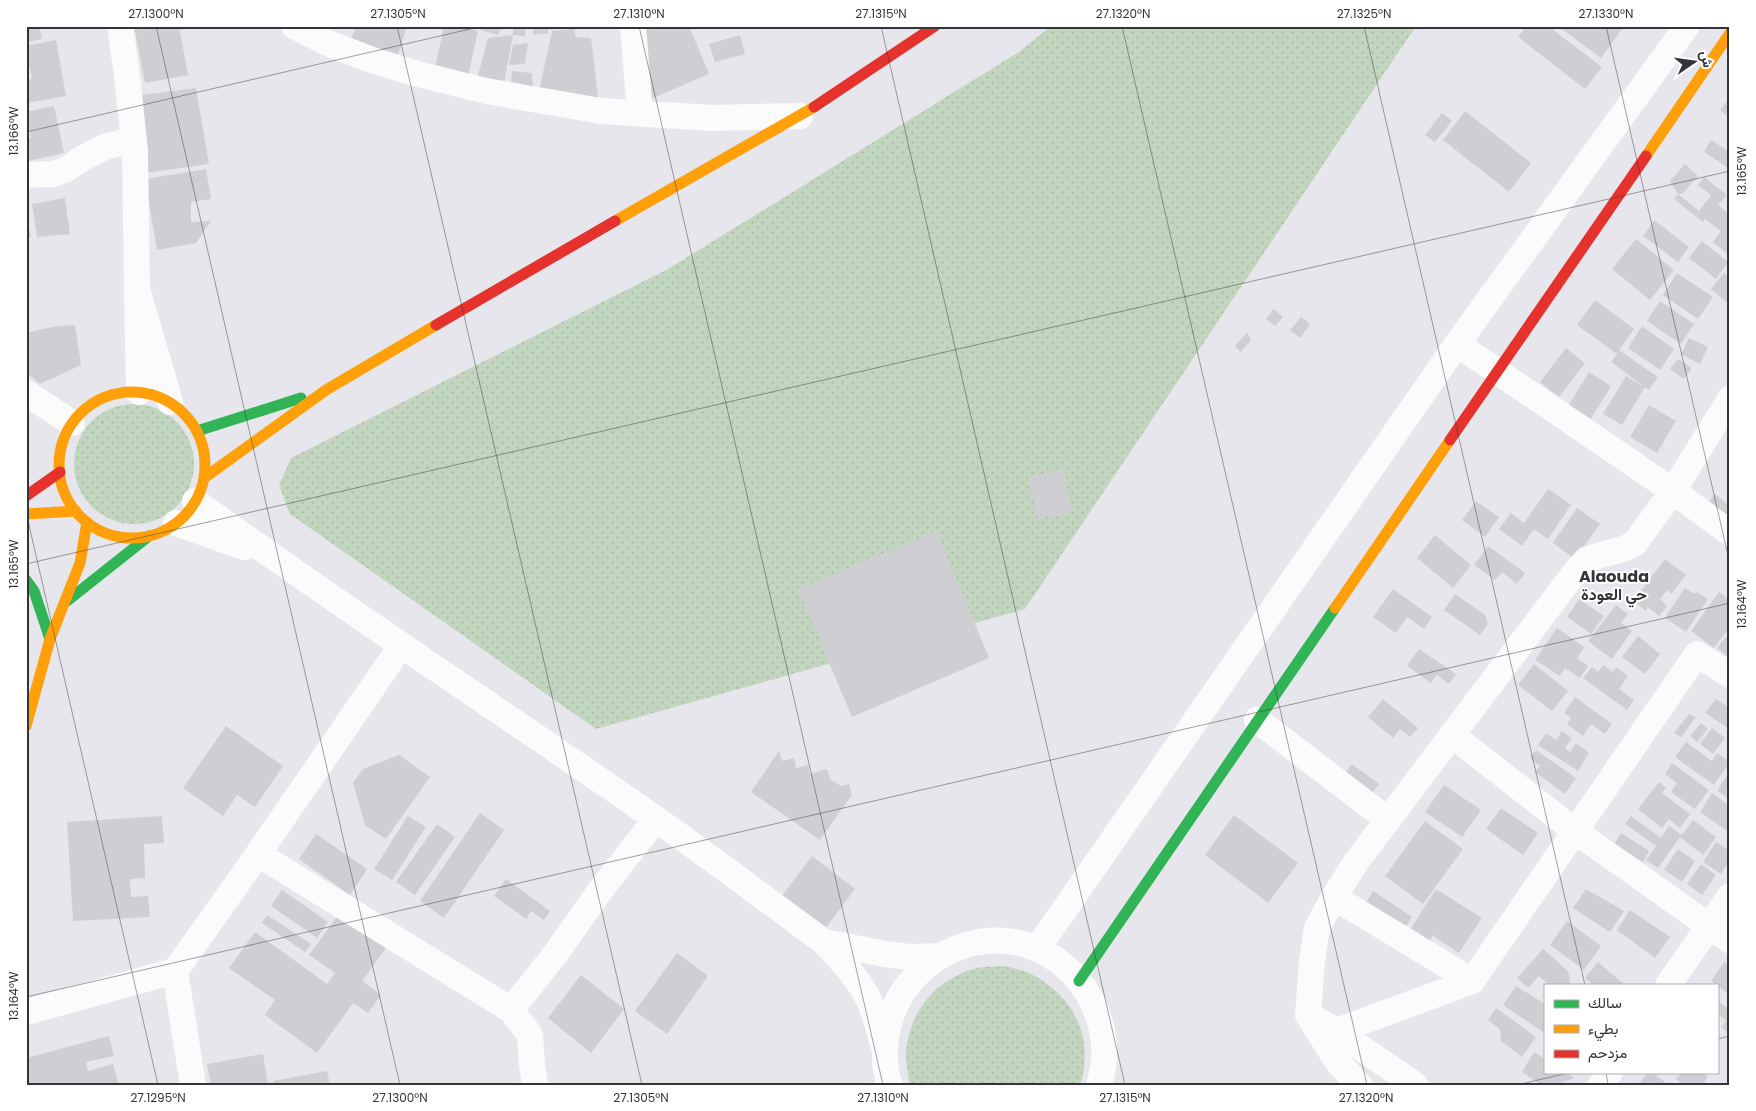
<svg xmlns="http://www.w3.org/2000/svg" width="1756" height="1111" font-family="Poppins,Vazirmatn,sans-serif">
<defs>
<pattern id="grass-dots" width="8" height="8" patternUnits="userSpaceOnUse" patternTransform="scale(1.25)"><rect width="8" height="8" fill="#c2d6bf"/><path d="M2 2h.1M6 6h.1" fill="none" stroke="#a7b8a5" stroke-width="1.8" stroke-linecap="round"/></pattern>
</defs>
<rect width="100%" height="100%" fill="#e7e6ec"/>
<path fill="url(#grass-dots)" d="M 1051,26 L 1416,26 L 1025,609 L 596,729 L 290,514 L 279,485 L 291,458 L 668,269 L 1019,52 Z
M74 464a60 60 0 1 1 120 0a60 60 0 1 1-120 0Z
M 1004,966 C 1013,968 1025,970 1033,975 C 1074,997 1095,1039 1080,1085 L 911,1085 L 909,1081 C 908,1071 905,1060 906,1050 C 911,1010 935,981 973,969 C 982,966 994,967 1004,966 Z"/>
<path fill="#cfced3" d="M 26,26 L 39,26 L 42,39 L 26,42 Z
M 134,26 L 179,26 L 188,75 L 145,83 Z
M 357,26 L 407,26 L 398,55 L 351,39 Z
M 444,26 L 458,26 L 478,31 L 468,76 L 435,68 Z
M 481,26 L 502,26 L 498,35 L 481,30 Z
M 505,26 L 526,26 L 525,36 L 513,35 L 513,29 Z
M 533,26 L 548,26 L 548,34 L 533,34 Z
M 634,26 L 689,26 L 709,74 L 653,98 L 645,97 Z
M 1527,26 L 1548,26 L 1602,67 L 1585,89 L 1518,37 Z
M 1558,26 L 1624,26 L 1601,58 Z
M 574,29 L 576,37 L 591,38 L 599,105 L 539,91 L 552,31 Z
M 513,35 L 503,88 L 476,83 L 488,38 Z
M 740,35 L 745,54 L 715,62 L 709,44 Z
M 56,40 L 66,96 L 26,103 L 26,80 L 32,79 L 29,65 L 26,65 L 26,46 Z
M 528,43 L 525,64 L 509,65 L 513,45 Z
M 512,71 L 532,73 L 533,88 L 511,86 Z
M 196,88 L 209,164 L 146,173 L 135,96 Z
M 1730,97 L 1730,118 L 1720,110 Z
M 54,106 L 64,153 L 28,161 L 26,139 L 31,138 L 26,112 Z
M 1465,111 L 1531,163 L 1509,192 L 1443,140 Z
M 1442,113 L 1452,121 L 1435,142 L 1425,135 Z
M 1711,140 L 1730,152 L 1730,169 L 1704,152 Z
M 1685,164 L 1698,176 L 1683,193 L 1678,194 L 1670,181 Z
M 206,169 L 211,199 L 191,202 L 191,222 L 211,221 L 196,243 L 157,250 L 145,179 Z
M 1704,177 L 1727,195 L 1718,205 L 1730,214 L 1730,256 L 1713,242 L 1721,231 L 1705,219 L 1703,222 L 1674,199 L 1678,194 L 1699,211 L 1711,195 L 1698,185 Z
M 65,198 L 70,234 L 37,237 L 32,204 Z
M 26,211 L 31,237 L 26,237 Z
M 1654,220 L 1689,247 L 1678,262 L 1643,236 Z
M 1636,239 L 1674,270 L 1650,300 L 1612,269 Z
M 1702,241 L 1728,262 L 1716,279 L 1689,258 Z
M 1677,273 L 1713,297 L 1698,319 L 1663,295 Z
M 1724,273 L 1730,278 L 1730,305 L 1711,289 Z
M 1595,300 L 1634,329 L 1619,350 L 1658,377 L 1649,390 L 1611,362 L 1617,354 L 1577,325 Z
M 1660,301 L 1694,324 L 1681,344 L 1647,321 Z
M 1274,309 L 1283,317 L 1275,326 L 1266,319 Z
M 1301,317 L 1310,324 L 1300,338 L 1290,330 Z
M 75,325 L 81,365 L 40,384 L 26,372 L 26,333 L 52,327 Z
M 1642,326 L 1674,349 L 1660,370 L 1628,348 Z
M 1247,333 L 1251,340 L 1241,352 L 1235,346 Z
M 1689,338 L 1708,347 L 1700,364 L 1681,354 Z
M 1566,348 L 1585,363 L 1559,397 L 1540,382 Z
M 1678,359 L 1692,368 L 1684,379 L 1670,369 Z
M 1589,372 L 1611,386 L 1589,422 L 1567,408 Z
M 1626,376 L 1645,387 L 1622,425 L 1603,414 Z
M 1649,405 L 1676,421 L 1657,453 L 1630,437 Z
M 1063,469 L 1072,511 L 1038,519 L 1028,477 Z
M 1548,489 L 1571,505 L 1548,539 L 1534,529 L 1522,546 L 1499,529 L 1511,513 L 1524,523 Z
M 1715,494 L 1730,506 L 1730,518 L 1709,501 Z
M 1476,501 L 1499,517 L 1485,537 L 1462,520 Z
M 1577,508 L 1600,524 L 1575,559 L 1553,543 Z
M 936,531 L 989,658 L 852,717 L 798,589 Z
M 1435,535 L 1471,565 L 1453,588 L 1417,558 Z
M 1488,546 L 1525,573 L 1517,584 L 1502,572 L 1495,580 L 1474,565 Z
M 1665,559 L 1686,575 L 1671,594 L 1667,590 L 1660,599 L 1667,606 L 1659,616 L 1648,607 L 1646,611 L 1633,601 Z
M 1685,588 L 1695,594 L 1697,592 L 1708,599 L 1686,632 L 1665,618 Z
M 1393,589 L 1432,617 L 1424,629 L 1407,617 L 1396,633 L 1373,617 Z
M 1719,592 L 1730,600 L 1730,627 L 1714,648 L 1691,631 Z
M 1455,594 L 1485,615 L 1488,624 L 1480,635 L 1444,610 Z
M 1579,599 L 1604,616 L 1591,634 L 1567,617 Z
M 1616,605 L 1628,614 L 1621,623 L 1632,631 L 1612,659 L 1588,641 Z
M 1557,628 L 1584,647 L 1577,658 L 1588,666 L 1580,678 L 1565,668 L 1560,676 L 1535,660 Z
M 1730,632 L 1730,658 L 1717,648 Z
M 1638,636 L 1660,654 L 1645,674 L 1622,657 Z
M 1419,649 L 1456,674 L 1449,684 L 1437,675 L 1431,683 L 1407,666 Z
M 1534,664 L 1568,691 L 1552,711 L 1518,685 Z
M 1603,665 L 1613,672 L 1616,667 L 1628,676 L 1619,689 L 1634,700 L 1627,710 L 1583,678 L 1592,667 L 1598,672 Z
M 1575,697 L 1612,724 L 1605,734 L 1591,724 L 1583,736 L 1567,724 L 1571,718 L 1564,713 Z
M 1383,699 L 1418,728 L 1410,737 L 1400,729 L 1393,738 L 1368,717 Z
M 1716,699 L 1730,708 L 1730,729 L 1705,713 Z
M 1689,714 L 1696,717 L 1681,737 L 1674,733 Z
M 1701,723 L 1708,729 L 1697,742 L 1690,736 Z
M 226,726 L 283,766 L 255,807 L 237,795 L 223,816 L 183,788 Z
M 1712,728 L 1725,738 L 1713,754 L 1700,744 Z
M 1562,731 L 1572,738 L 1565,748 L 1570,752 L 1576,743 L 1589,753 L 1578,771 L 1538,745 L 1546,733 L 1556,740 Z
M 1686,742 L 1712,761 L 1717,753 L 1730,762 L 1714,785 L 1675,757 Z
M 1536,750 L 1576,778 L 1565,794 L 1535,772 L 1540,766 L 1530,758 Z
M 779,751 L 782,761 L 794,758 L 796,768 L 808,765 L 810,774 L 827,769 L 830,779 L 841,786 L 849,784 L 852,795 L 820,840 L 751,792 Z
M 399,755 L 430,777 L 386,839 L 365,825 L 353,783 L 363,769 Z
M 1672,763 L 1709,790 L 1695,809 L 1671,792 L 1677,783 L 1665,774 Z
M 1352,764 L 1379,784 L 1369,798 L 1341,778 Z
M 1730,770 L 1730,799 L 1717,791 Z
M 1659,782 L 1666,788 L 1662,793 L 1690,814 L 1680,828 L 1669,819 L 1662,828 L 1638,809 Z
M 1444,785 L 1481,810 L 1462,837 L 1425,812 Z
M 1712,793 L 1730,806 L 1730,833 L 1700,812 Z
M 1501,808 L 1538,833 L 1523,855 L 1486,829 Z
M 480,813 L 504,830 L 444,918 L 420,901 Z
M 1234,815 L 1298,863 L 1268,903 L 1205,855 Z
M 162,816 L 164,843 L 144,844 L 145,878 L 130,879 L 131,897 L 148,896 L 150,917 L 73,921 L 67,822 Z
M 408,816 L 426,827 L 392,880 L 374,869 Z
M 1631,816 L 1661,838 L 1669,826 L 1682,835 L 1693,820 L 1716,837 L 1703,855 L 1680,837 L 1658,868 L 1646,860 L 1656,846 L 1625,824 Z
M 1425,821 L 1463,849 L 1423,904 L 1385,876 Z
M 437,824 L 455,837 L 415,895 L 396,882 Z
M 1621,833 L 1649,851 L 1643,862 L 1614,844 Z
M 316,834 L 367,869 L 350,895 L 299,859 Z
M 1716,842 L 1730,851 L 1730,859 L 1721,874 L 1703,862 Z
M 1678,849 L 1695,861 L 1682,882 L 1664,870 Z
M 812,856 L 855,889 L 824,930 L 781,897 Z
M 1701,864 L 1716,875 L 1702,895 L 1687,884 Z
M 506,879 L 550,911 L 544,920 L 531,911 L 526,919 L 494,896 Z
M 1436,889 L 1482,918 L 1459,953 L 1432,935 L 1428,950 L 1406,936 Z
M 1586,889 L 1624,911 L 1610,932 L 1573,908 Z
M 282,890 L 328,922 L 317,938 L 271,906 Z
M 1373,891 L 1412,917 L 1401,934 L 1362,909 Z
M 1630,910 L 1670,937 L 1655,958 L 1617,930 Z
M 339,914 L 386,948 L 362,981 L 381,995 L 368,1013 L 353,1003 L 317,1053 L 265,1015 L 275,1000 L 229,968 L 255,932 L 327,984 L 335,973 L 309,955 Z
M 267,915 L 311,944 L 305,952 L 262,923 Z
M 1567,921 L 1601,946 L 1584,970 L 1550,945 Z
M 1543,949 L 1568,971 L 1571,985 L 1549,985 L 1539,976 L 1528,988 L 1517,978 Z
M 677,953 L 708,976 L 667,1034 L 635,1011 Z
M 1598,962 L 1625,985 L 1593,985 L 1585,978 Z
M 1724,962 L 1730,965 L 1730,995 L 1711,981 Z
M 581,975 L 624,1009 L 591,1053 L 548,1018 Z
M 1516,986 L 1545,1004 L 1545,1030 L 1543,1032 L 1503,1005 Z
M 1717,1000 L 1730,1010 L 1730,1034 L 1721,1027 L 1726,1021 L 1717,1013 Z
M 1496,1008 L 1536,1037 L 1522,1057 L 1501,1041 L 1500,1029 L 1488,1020 Z
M 109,1036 L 114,1056 L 86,1062 L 88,1071 L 113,1064 L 119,1085 L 26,1085 L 26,1058 Z
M 1534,1052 L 1545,1059 L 1545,1072 L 1566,1072 L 1574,1078 L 1555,1085 L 1541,1085 L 1522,1072 Z
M 263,1054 L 268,1085 L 211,1085 L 207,1064 Z
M 327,1071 L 330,1085 L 274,1085 L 273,1081 Z
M 1647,1072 L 1651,1072 L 1669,1085 L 1639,1085 Z
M 1682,1072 L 1702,1072 L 1708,1077 L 1702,1085 L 1684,1085 L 1676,1079 Z"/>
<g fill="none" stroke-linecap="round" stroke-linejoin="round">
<path stroke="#fbfbfc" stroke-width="26" d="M 120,26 L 127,75 L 135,151 L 137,289
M 294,26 L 330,44 L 375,61 L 414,73 L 486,91 L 601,111 L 712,118 L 800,116
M 633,26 L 640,113
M 26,175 L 53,174 L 65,170 L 83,158 L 107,146 L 134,140
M 1457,344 L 1673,491 L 1730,533
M 139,392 L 137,289 L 170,402
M 26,393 L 72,423
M 195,501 C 346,611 503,712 656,819 C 713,859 768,901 824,942 C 840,959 857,977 868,998 C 876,1015 880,1034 885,1051
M 176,523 L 244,547
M 1257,720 L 1388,820
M 1453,736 L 1575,831 L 1730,941
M 258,854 L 511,1010
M 1334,897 L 1472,981
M 824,942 L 885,954 L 909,957 L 939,956
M 1037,949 L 1457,344 L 1687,26
M 1668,985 L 1730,896
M 26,1012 L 175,971
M 1310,1018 L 1337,1061 L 1359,1085
M 1337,1031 L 1472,981 L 1697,654 L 1730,675
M 193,1085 L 175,971 L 258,854 L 401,646
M 535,1085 L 532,1065 L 530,1035 L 511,1010 L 557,952 L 599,892 L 656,819
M 890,1085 C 881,1062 885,1033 893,1011 C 915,956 981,924 1037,949 C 1089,972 1116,1031 1099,1085
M 1415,1085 L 1337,1031 L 1308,1015 L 1312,961 L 1317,928 L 1334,897 L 1356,862 L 1576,571 L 1587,559 L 1626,548 L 1635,543 L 1673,491 L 1730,399
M 1601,1085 L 1610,1072"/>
<path stroke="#30b455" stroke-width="11" d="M 197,431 L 301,398
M 26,580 L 34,591 L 50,639
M 67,601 L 149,536
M 1079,981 L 1335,608"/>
<path stroke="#ff9f0a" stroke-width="11" d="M 1646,156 L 1730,33
M 615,221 L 814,107
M59 465a73 73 0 1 1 146 0a73 73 0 1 1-146 0Z
M 204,478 L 326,390 L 436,325
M 26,514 L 76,511
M 1335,608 L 1450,440
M 26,726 L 50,639 L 80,563 L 87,522"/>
<path stroke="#e5322d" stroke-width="11" d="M 814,107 L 935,26
M 436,325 L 615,221
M 1450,440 L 1646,156
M 26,496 L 60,472"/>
</g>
<path fill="none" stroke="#343337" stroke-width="1" stroke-opacity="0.45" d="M 156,26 L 400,1085M 397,26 L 642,1085M 639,26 L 883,1085M 881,26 L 1125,1085M 1122,26 L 1367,1085M 1364,26 L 1585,985M 1606,26 L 1730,564M 26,132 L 483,26M 26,512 L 158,1085M 26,564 L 1730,171M 26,997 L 1730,603M 1717,1039 L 1730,1036M 1606,1072 L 1608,1085M 1517,1085 L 1572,1072"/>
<g text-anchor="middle" stroke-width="4" stroke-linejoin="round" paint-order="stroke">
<g font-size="16" font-weight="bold" fill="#343337" stroke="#fff">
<text x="1614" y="582">Alaouda<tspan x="1614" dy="18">حي العودة</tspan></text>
</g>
</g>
<rect width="1756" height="1111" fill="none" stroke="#ffffff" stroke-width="55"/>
<rect x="1544" y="984" width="175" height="90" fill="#ffffff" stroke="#aeadaf"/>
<rect x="1554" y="1000" width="25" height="8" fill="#30b455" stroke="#aeadaf"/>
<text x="1588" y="1008" font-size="15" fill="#343337">سالك</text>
<rect x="1554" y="1025" width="25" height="8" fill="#ff9f0a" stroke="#aeadaf"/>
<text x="1588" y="1034" font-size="15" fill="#343337">بطيء</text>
<rect x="1554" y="1050" width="25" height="8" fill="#e5322d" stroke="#aeadaf"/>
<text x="1588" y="1058" font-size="15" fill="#343337">مزدحم</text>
<g transform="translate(1694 62) rotate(77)" stroke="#ffffff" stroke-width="4" paint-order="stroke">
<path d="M0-4L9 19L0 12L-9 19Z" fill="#343337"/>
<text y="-8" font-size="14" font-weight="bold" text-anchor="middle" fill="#343337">ش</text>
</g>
<rect x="28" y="28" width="1700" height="1056" fill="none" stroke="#343337" stroke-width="2"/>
<g font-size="12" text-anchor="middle" fill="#343337">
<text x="156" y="18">27.1300°N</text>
<text x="398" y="18">27.1305°N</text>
<text x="639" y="18">27.1310°N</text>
<text x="881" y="18">27.1315°N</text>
<text x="1123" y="18">27.1320°N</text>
<text x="1364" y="18">27.1325°N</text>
<text x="1606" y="18">27.1330°N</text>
<text transform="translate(14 131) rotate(-90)" y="4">13.166°W</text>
<text transform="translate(1742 171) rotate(-90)" y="4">13.165°W</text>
<text transform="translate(14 564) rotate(-90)" y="4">13.165°W</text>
<text transform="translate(1742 604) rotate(-90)" y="4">13.164°W</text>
<text transform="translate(14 996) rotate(-90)" y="4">13.164°W</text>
<text x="158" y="1102">27.1295°N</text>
<text x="400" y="1102">27.1300°N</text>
<text x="641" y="1102">27.1305°N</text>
<text x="883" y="1102">27.1310°N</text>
<text x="1125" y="1102">27.1315°N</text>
<text x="1366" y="1102">27.1320°N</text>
</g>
</svg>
